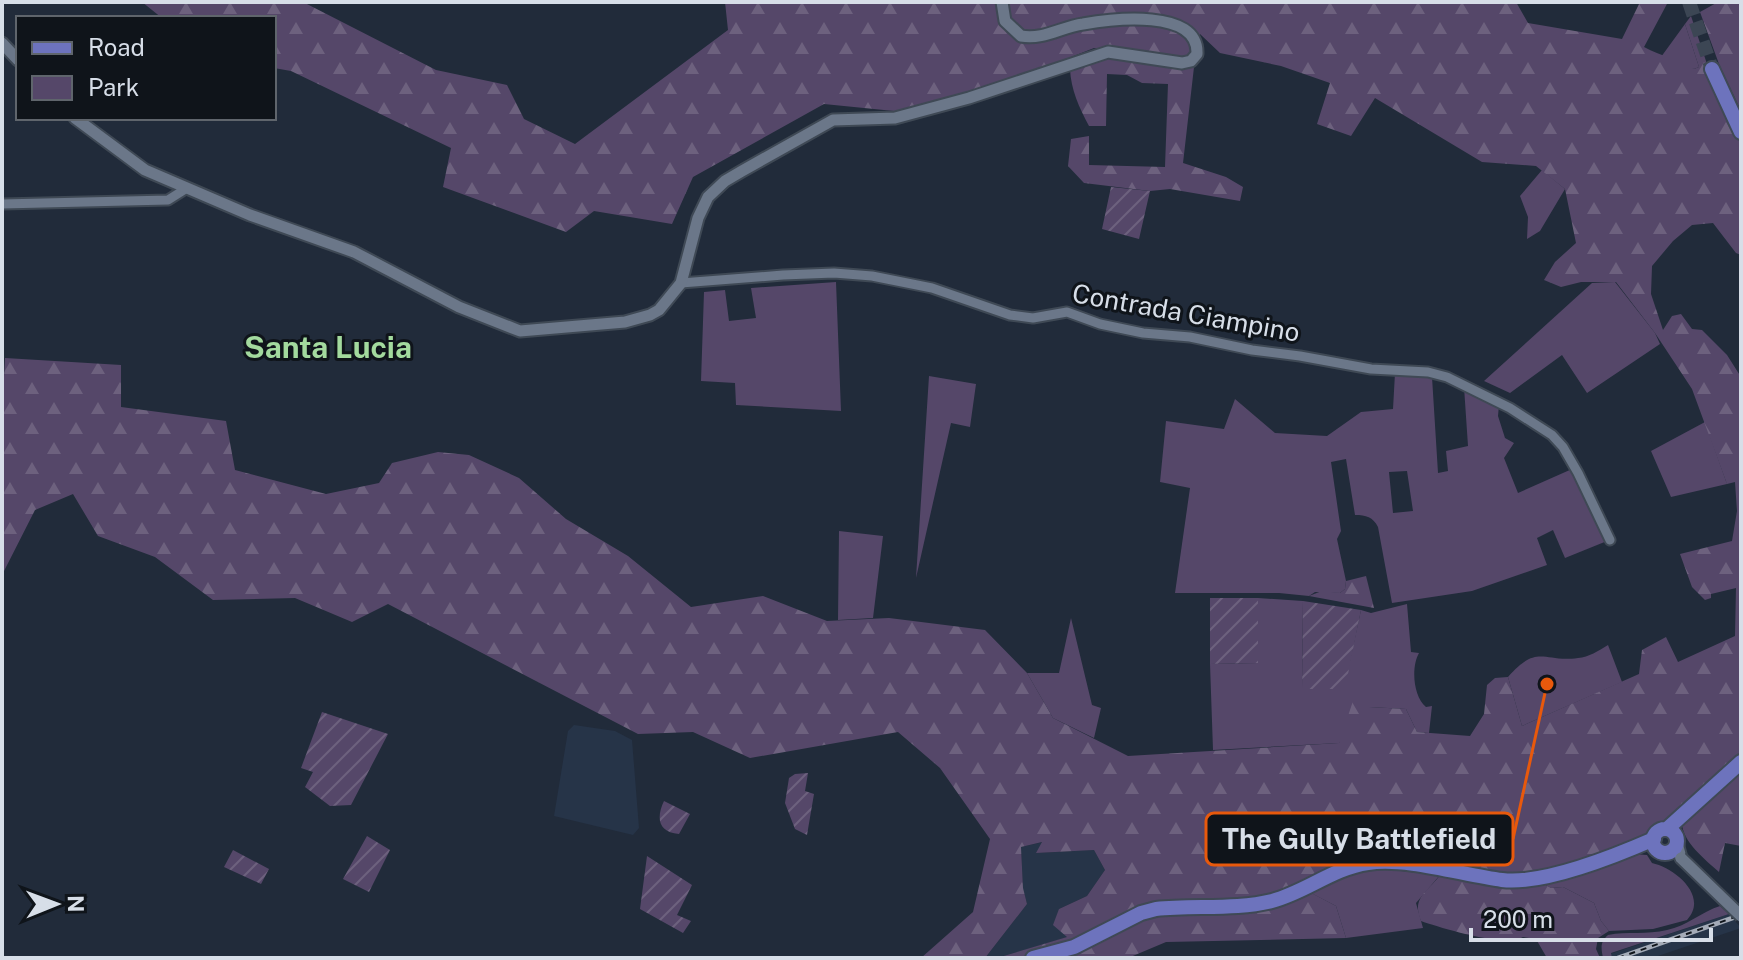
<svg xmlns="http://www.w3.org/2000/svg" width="1743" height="960" font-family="'Public Sans',sans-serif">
<defs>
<pattern id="forest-firs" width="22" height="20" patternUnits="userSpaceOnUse" patternTransform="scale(2)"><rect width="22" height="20" fill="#554769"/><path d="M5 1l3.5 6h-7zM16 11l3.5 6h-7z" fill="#6d617e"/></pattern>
<pattern id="garden-furrows" width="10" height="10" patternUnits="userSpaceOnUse" patternTransform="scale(2)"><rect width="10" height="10" fill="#554769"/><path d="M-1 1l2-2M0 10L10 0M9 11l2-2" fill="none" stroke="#6d617e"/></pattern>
</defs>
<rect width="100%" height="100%" fill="#212b3a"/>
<path fill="#263448" d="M 574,725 L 615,731 L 632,740 L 639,828 L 633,835 L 554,816 L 568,731 Z
M 1043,842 L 1037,853 L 1094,850 L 1105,870 L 1087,896 L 1059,909 L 1068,937 L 997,958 L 985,958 L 1027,904 L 1023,889 L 1021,847 Z
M 1729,914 L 1741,928 L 1652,958 L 1612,958 L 1610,954 Z"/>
<path fill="#554769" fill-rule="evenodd" d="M 1685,24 L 1699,67 L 1694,69 L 1661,57 Z
M 1542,170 L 1565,189 L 1540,231 L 1527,239 L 1528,217 L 1520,196 Z
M 836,282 L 841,411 L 736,405 L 735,383 L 701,381 L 704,292 L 725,290 L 729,321 L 756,318 L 751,288 Z
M 1615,282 L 1655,333 L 1660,344 L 1587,393 L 1562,355 L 1510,393 L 1484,381 L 1592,283 Z
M 1395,373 L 1432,377 L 1438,473 L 1448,471 L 1446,451 L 1468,446 L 1464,387 L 1499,405 L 1498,416 L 1505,438 L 1514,443 L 1504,458 L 1518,493 L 1572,469 L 1607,541 L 1565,558 L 1553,530 L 1537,538 L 1547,565 L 1472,591 L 1392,603 L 1378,527 C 1373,517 1366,515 1355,515 L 1346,459 L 1331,462 L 1341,531 L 1337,539 L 1346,581 L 1345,589 L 1340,593 L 1315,592 L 1309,596 L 1279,593 L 1175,593 L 1190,488 L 1160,482 L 1166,421 L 1224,429 L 1235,399 L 1275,433 L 1327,436 L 1361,412 L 1393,409 ZM 1407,471 L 1413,511 L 1393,513 L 1389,472 Z
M 929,376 L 976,384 L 970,427 L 951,423 L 916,578 Z
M 1705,422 L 1727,484 L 1671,497 L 1651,451 Z
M 839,531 L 883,536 L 873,618 L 838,620 Z
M 1258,598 L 1303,601 L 1302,688 L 1344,689 L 1361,610 L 1371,613 L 1407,604 L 1411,652 L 1419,653 C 1411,667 1413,696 1426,707 L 1432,706 L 1429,733 L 1417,732 L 1406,709 L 1369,707 L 1339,743 L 1213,750 L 1210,664 L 1258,663 Z
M 1071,618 L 1092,705 L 1101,708 L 1094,738 L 1053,718 L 1027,673 L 1059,673 Z
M 1608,645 L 1622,682 L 1522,726 L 1508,677 C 1538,643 1543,663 1578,658 C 1589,657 1598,651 1608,645 Z
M 1634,854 L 1647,855 L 1652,863 C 1675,868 1709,896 1687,920 L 1653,929 L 1609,931 L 1601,921 L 1594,903 L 1563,887 L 1551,888 L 1544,884 Z
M 1382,869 L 1440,875 L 1416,903 L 1423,928 L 1346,938 L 1336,906 L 1309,892 L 1351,873 Z
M 1720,906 L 1729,914 L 1611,953 L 1612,958 L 1603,958 C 1601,948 1600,942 1608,935 C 1627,931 1647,935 1667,930 C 1687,926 1701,912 1720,906 Z"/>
<path fill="url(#forest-firs)" d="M 142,2 L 303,2 L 436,70 L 507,85 L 524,119 L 575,144 L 728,30 L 725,2 L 1516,2 L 1528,23 L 1622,39 L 1640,2 L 1668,2 L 1644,47 C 1661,57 1679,58 1694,69 L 1699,67 L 1685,24 L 1691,16 L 1707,64 L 1741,143 L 1741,255 L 1736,253 L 1713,223 L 1692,225 L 1673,241 L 1652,266 L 1651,294 L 1663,330 L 1672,316 L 1681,314 L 1692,329 L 1702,330 L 1727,355 L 1741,377 L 1741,752 L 1675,813 L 1647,834 L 1602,853 L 1539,874 L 1503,874 L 1455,863 L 1398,857 L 1300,887 L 1336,906 L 1346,938 L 1166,942 L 1128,958 L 997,958 L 1067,937 L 1053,925 L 1059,909 L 1087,896 L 1105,870 L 1094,850 L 1036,853 L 1042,842 L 1021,847 L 1023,888 L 1027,904 L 985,958 L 921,958 L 973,912 L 990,839 L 940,768 L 898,732 L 750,758 L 693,732 L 638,734 L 388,604 L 352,622 L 295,598 L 213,600 L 155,557 L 98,536 L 73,494 L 35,510 L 2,575 L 2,415 L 5,358 L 121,365 L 121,407 L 226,421 L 235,470 L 326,494 L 379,483 L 392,463 L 438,452 L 469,455 L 519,478 L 566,519 L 628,556 L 691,607 L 763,596 L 827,621 L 889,618 L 985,630 L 1027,673 L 1053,718 L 1128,756 L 1339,743 L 1356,692 L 1369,707 L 1406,709 L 1417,732 L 1470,736 L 1484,714 L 1487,685 L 1495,678 L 1508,677 L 1522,726 L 1639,674 L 1642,650 L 1666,637 L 1678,662 L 1735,636 L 1736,588 L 1711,594 L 1711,598 L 1705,600 L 1692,587 L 1680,554 L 1732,541 L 1737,511 L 1735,482 L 1727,484 L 1692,389 L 1655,333 L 1616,282 L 1581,282 L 1561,287 L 1544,280 L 1555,262 L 1576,243 L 1565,189 L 1536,166 L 1482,162 L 1375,98 L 1351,136 L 1317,124 L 1330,83 L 1281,66 L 1220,53 L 1200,34 L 1194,54 L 1186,59 L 1094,48 L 1018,78 L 904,112 L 824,104 L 693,177 L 672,224 L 594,211 L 566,232 L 443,187 L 451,148 L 291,71 L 274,68 L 274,18 L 162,18 Z
M 1718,2 L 1741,2 L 1741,111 L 1719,64 L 1700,12 Z
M 1111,55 L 1194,67 L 1183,163 L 1226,177 L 1243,187 L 1240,201 L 1170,189 L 1150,191 L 1084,183 L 1068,166 L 1071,139 L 1089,136 L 1089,165 L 1165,167 L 1168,84 L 1142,83 L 1127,75 L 1107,74 L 1106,126 L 1089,126 C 1079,107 1071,90 1070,69 Z
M 1366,576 L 1374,608 L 1309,596 L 1322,591 L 1340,593 L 1345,589 L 1346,581 Z
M 1741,767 L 1741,846 L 1725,843 L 1719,872 C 1705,859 1681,841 1682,821 Z
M 1440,875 L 1501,886 L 1526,888 L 1544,884 L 1551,888 L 1563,887 L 1594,903 L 1601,921 L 1609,931 L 1598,938 L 1596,949 L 1600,958 L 1547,958 L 1536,939 L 1523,937 C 1506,948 1441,928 1421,921 C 1411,897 1428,892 1440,875 Z"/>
<path fill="url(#garden-furrows)" d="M 1111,187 L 1150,191 L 1139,239 L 1102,229 Z
M 1210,598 L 1258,598 L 1258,663 L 1210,664 Z
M 1303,601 L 1361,610 L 1345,689 L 1302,689 Z
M 322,712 L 388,734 L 351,805 L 330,806 L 305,787 L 313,772 L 301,768 Z
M 808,773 L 805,791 L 814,794 L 807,835 L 795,829 L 785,803 L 789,778 L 795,774 Z
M 664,801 L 690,814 L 679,834 C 658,832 656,818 664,801 Z
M 367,836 L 390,850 L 369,892 L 343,879 Z
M 233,850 L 269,869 L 261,884 L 224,867 Z
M 647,856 L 692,885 L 677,915 L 691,921 L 683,933 L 640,909 Z"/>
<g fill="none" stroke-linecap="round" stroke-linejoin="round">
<path stroke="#3c4654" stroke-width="14" stroke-dasharray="14 7" stroke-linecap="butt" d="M 1689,2 L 1712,69"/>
<g stroke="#3f4955" stroke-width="13">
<path id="minor" d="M 2,204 L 168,200 L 187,188
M 681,283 L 783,275 L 834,273 L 872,276 L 932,288 L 1010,315 L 1033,318 L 1067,312 L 1100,324 L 1143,333 L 1190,337 L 1252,350 L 1300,356 L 1371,369 L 1428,372 L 1447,377 L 1510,408 L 1552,435 L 1563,447 L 1578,473 L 1610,540"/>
</g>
<g stroke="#3f4955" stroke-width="15">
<path id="tertiary" d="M 2,43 L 18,60
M 75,118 L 145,170 L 250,215 L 354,252 L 459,307 L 520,331 L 625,322 L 650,315 L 659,310 L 681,283 L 698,218 L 708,197 L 725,181 L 742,171 L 833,120 L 895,118 L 969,98 L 1108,52 L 1182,63 L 1191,61 L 1197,54 C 1199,8 1112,19 1083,24 C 1061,27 1044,40 1021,36 L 1005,21 L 1002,2
M 1677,843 L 1681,858"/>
</g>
<g stroke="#3f4955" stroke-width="18">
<path id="primary" d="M 1712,69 L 1741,132
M 1667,829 L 1741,762
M1653 841a12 12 0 1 1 24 0a12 12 0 1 1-24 0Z
M 1033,958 L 1074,947 L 1141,913 L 1156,909 C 1194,905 1236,910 1272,901 C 1306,892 1333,868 1368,863 C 1407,857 1463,875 1502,880 C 1544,885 1615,856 1654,839"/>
</g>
<use href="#minor" stroke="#6b7789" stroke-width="9"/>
<use href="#tertiary" stroke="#6b7789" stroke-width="11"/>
<use href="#primary" stroke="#6d73bd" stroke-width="14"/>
<g stroke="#a4abb7" stroke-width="5">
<path id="rail" d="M 1618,958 L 1741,915"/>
</g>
<use href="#rail" stroke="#0f141a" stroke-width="2" stroke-dasharray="6" stroke-linecap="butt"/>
<g stroke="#3f4955" stroke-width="15" stroke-linecap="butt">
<path id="tertiary-bridge" d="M 1681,858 L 1741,916"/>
</g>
<use href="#tertiary-bridge" stroke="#6b7789" stroke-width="11"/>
</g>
<g text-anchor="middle" stroke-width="6" stroke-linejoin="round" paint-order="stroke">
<g font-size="26" fill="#d7dee8" stroke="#0f141a">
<text transform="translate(1186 313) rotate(10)" y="9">Contrada Ciampino</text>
</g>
<g font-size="30" font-weight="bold" fill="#a3da9e" stroke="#0f141a">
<text x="328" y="358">Santa Lucia</text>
</g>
</g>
<path fill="none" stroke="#e8590c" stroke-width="3" d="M1547 684L1513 839"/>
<circle fill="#e8590c" stroke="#0f141a" stroke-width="3" cx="1547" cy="684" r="8"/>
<rect fill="#0f141a" stroke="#e8590c" stroke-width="3" x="1206" y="813" width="307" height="52" rx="8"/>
<g font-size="28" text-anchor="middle" font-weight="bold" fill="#d7dee8">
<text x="1359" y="849">The Gully Battlefield</text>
</g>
<rect width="1743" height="960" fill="none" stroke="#d7dee8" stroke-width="8"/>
<rect x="16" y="16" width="260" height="104" fill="#0f141a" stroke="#5f656c" stroke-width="2"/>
<rect x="32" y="42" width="40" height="12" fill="#6d73bd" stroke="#5f656c" stroke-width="2"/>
<text x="88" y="56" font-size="24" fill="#d7dee8">Road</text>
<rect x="32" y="76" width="40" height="24" fill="#554769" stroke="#5f656c" stroke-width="2"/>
<text x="88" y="96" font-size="24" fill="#d7dee8">Park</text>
<g transform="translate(56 904) rotate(89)" stroke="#0f141a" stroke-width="6" paint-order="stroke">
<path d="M0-6L14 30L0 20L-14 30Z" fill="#d7dee8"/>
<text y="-12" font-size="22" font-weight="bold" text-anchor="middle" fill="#d7dee8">N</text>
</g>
<path d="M1471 928v12h240v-12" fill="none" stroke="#d7dee8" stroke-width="4"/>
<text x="1483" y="928" font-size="24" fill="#d7dee8" stroke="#0f141a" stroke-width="6" paint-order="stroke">200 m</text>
</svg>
